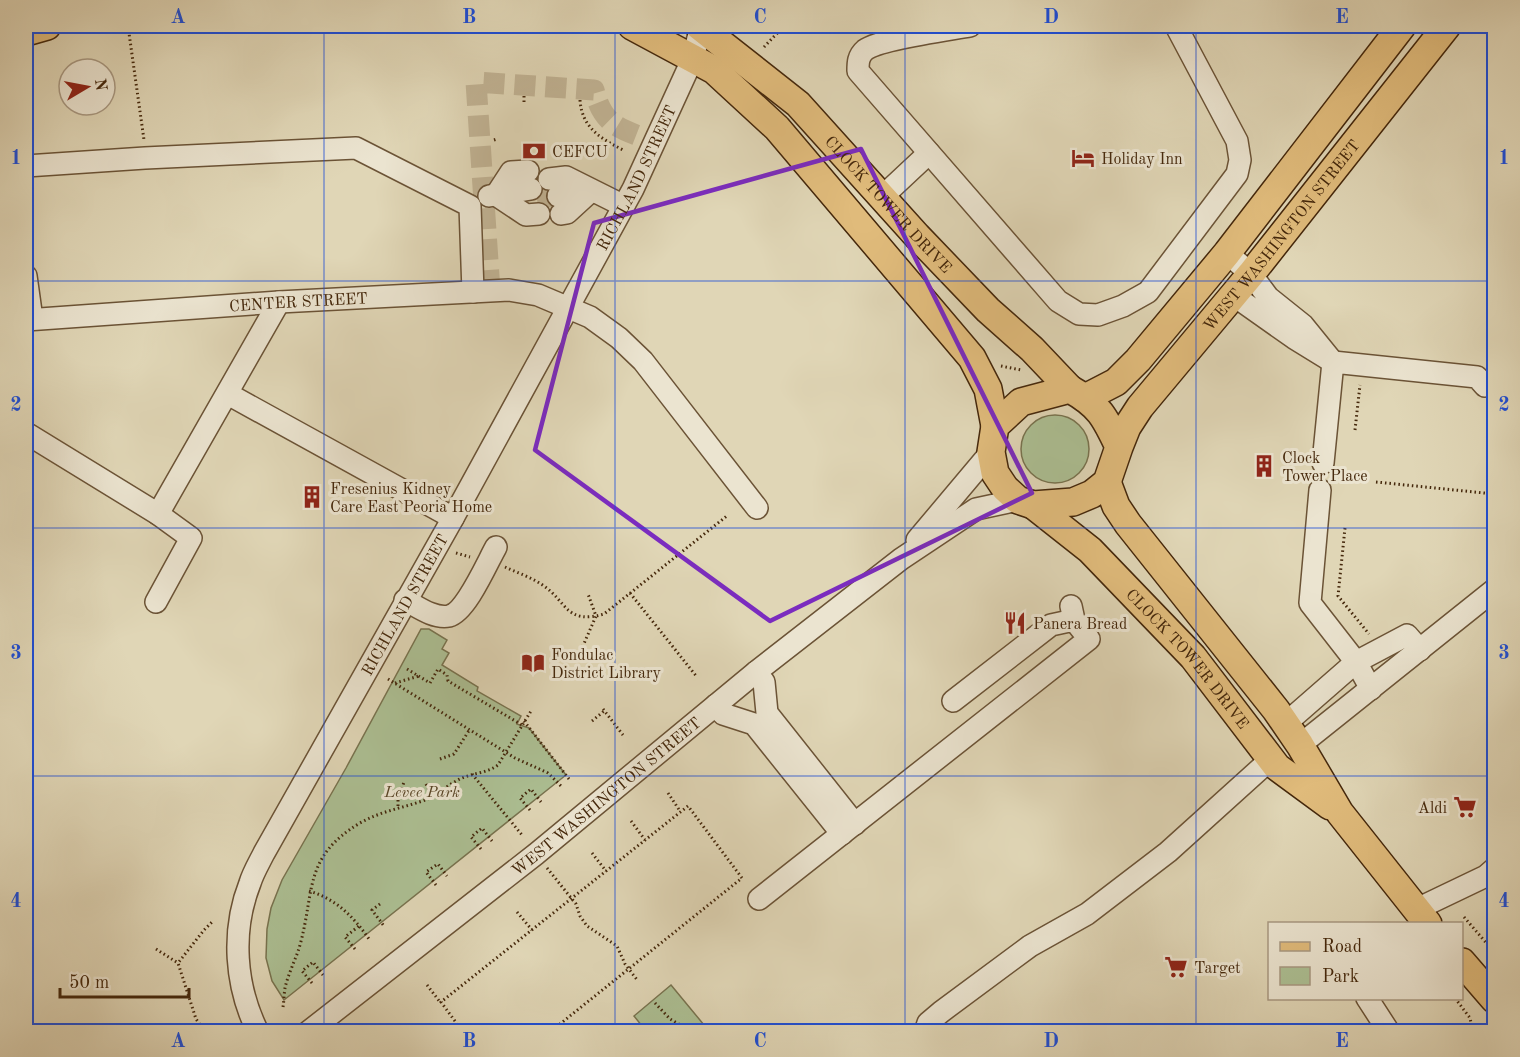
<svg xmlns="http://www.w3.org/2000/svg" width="1520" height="1057" font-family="'Old Standard TT',serif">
<rect width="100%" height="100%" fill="#e0d6b6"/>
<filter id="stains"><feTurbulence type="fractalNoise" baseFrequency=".00333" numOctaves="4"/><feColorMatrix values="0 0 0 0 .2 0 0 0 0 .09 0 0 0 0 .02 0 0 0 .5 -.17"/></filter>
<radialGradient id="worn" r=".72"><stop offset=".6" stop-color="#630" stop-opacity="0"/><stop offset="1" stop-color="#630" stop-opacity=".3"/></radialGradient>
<path fill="#acbf93" stroke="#78734f" stroke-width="1.5" d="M1021 449a34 34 0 1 1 68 0a34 34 0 1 1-68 0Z
M 421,629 L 429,629 L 447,640 L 442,649 L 449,653 L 442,665 L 478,687 L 477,691 L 521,716 L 517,724 L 529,728 L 566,775 L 284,1000 L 272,981 L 266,958 L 267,929 L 271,908 L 282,880 L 346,768 Z
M 671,985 L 709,1031 L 646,1031 L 634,1016 Z"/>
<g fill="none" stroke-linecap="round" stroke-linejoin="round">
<path stroke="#c1b394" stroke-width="21" stroke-dasharray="21 10" stroke-linecap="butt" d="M 537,198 L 558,196
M 490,291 L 476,82 L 594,90 C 604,128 621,128 654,142"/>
<g stroke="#6b5336" stroke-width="24">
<g id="minor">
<path d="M 970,26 C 948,30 880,39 865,50 C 858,56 858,63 858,71 L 1058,301 L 1079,314 L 1098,315 L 1123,306 L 1148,292 L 1237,174 L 1240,160 L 1237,141 L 1176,26"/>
<path d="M 26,166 L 145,158 L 356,148 L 470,206 L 473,292"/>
<path d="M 549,179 L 566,177 L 624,206"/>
<path d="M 496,195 L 526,215 L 539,214"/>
<path d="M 496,195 L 511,172 L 528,171"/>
<path d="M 489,196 L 531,189"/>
<path d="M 558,196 L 591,191"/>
<path d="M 882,197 L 929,153"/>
<path d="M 561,214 L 567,213 L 591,191"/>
<path d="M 1227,253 L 1251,274 L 1268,297 L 1303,325 L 1333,362 L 1294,338 L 1233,295"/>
<path d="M 26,276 L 32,319"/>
<path id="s1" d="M 26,320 L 279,302 L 509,290 L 538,295 L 590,317 L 619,338 L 643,361 L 757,508"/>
<path d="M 228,394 L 453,518"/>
<path d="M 26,433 L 158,514 L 191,538 L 156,602"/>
<path d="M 1323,463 L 1333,362 L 1477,377 L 1485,386"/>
<path d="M 1320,490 L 1310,603 L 1356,662 L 1371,689"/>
<path d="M 158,514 L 279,302"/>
<path d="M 917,540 L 991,452"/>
<path d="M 405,600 C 418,607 434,619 449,616 C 466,612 487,563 496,547"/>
<path d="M 756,672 L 764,682 L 767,713 L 855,824"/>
<path d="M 953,701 L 1051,625 L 1074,620"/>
<path d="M 716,705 L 723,714 L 754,724 L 842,834"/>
<path d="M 1285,724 L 1356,662 L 1407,635 L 1420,650"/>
<path d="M 1300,745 L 1494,590"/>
<path d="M 759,899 L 1089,639 L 1074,620 L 1071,606"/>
<path d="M 1415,910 L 1486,876 L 1494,869"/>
<path d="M 1367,998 L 1389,1032"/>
<path id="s2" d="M 258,1032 C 235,986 231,931 250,883 C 253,873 259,863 264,853 L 453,518 L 633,189 L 693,58 L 701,26"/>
<path id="s3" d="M 308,1032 L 536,854 L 756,672 L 901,559 L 976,509 L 1018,500"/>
<path d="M 925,1032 L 928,1023 L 941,1012 L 1030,946 L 1087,914 L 1168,852 L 1271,759"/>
</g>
</g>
<g stroke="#44270b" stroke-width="30">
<g id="major">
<path d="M 632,26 L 714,70 L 777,128 L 972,358 L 988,389 L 995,426"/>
<path id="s4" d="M 699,26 L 798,104 L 917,236 L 988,310 L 1032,349 L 1070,389"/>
<path d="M 26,32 L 47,26"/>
<path d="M 1085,398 L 1116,382 L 1138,360 L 1227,253 L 1402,26"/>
<path id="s5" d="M 1119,447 C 1105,417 1099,405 1070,389 L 1021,402 L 995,426 L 991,452 L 995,473 L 1005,488 L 1018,500 L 1033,505 L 1073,502 L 1092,494 L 1107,482 L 1119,447 L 1127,427 L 1140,407 L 1251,274 L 1447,26"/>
<path d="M 1107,482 L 1116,506 L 1128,524 L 1276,710 L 1300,745 L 1340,813 L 1428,924"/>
<path id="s6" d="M 1033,505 L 1090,550 L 1193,657 L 1277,767 L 1330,806"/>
<path d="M 1462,962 L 1494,999"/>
</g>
</g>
<path stroke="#44270b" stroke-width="3" stroke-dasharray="1.5 3" stroke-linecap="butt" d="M 128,26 L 144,140
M 764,47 L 784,26
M 524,96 L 524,103
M 580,100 C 582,129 602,139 625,151
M 494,140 L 497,139
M 1001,366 L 1021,370
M 1355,430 L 1360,385
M 1376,482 L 1494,494
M 1345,528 L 1338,596 L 1369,634
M 456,553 L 470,557
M 505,567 C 518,573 533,578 544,586 C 567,602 566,625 604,614 L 728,515
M 630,593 L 697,677
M 579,655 L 596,616 L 588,594
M 407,669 L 430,683 L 438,669 L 447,675 L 448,681 L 522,725
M 388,679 L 515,758 L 548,773 L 561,786
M 395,683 L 419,676
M 603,709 L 623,735
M 524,721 L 569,779
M 592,721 L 604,711
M 440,759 L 454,754 L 470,729
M 472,774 L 522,835
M 426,784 L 432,796
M 668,793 L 680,811
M 398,806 L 398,799 L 404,782
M 530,810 L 520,798 L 531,789 L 541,802
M 631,821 L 645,840
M 481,849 L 471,837 L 482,828 L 492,841
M 592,853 L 606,871
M 547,868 L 576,904 L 580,916 L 587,926 L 617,946 L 625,964 L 638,981
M 436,885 L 426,872 L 438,864 L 447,876
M 309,891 C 336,899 353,916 369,939
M 380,904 L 372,910 L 384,926
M 517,912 L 532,930
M 1464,917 L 1494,952
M 156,949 L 178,963
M 355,949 L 345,937 L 359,926
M 312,983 L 302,971 L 313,962 L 323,975
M 427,985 L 440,1002
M 1455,998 L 1470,1018 L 1473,1032
M 655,1003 L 670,1019 L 692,1032
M 283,1007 C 284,1001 284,994 285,988 C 288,974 296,959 300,945 C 315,891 303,857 360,823 C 381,811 403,808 425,800 C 437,796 445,787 456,781 C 469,773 486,774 498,765 L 531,711
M 205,1032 L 196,1019 L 178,963 L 204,930 L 213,921
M 463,1032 L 441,1002 L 688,806 L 742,878 L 550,1032"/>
<use href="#minor" stroke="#ebe4d0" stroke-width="21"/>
<use href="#major" stroke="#e0bb7b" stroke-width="27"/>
</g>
<path fill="none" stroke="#7b2cbf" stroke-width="4.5" stroke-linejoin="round" d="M 861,149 L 1032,493 L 770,621 L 535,450 L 594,223 Z"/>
<path fill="none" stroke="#1d4ed8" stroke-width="1.5" stroke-opacity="0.55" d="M 324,26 L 324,1032M 615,26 L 615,1032M 905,26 L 905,1032M 1196,26 L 1196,1032M 26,281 L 1494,281M 26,528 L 1494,528M 26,776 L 1494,776"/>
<defs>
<g id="bank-bare" transform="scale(1.8)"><path d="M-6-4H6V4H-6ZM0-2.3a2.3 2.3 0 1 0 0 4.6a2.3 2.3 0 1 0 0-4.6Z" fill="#8f2418" stroke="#ebe4d0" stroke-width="2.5" paint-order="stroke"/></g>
<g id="hotel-bare" transform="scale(1.8)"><path d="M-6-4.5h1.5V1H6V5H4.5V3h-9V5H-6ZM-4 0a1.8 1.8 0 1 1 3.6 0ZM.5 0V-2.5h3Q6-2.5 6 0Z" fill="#8f2418" stroke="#ebe4d0" stroke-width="2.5" paint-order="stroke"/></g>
<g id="building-bare" transform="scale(1.8)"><path d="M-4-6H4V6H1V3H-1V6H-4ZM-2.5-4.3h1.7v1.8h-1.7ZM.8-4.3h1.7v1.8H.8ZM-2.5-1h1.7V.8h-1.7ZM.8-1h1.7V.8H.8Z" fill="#8f2418" stroke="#ebe4d0" stroke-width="2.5" paint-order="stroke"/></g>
<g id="restaurant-bare" transform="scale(1.8)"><path d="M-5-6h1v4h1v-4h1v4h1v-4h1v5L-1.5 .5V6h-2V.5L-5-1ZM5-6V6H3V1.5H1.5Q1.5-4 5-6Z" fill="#8f2418" stroke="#ebe4d0" stroke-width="2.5" paint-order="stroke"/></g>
<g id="library-bare" transform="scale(1.8)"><path d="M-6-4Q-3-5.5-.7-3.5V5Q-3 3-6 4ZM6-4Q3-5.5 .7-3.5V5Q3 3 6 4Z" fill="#8f2418" stroke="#ebe4d0" stroke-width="2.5" paint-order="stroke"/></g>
<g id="supermarket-bare" transform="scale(1.8)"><path d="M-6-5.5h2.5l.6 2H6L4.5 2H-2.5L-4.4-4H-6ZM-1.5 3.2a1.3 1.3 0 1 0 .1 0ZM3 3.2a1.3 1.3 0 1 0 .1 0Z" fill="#8f2418" stroke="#ebe4d0" stroke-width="2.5" paint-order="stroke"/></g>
</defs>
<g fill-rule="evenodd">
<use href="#bank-bare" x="534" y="151"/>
<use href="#hotel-bare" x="1083" y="158"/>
<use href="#building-bare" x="1264" y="466"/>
<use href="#building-bare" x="312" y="497"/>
<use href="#restaurant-bare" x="1015" y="623"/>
<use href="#library-bare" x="533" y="663"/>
<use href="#supermarket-bare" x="1465" y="807"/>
<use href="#supermarket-bare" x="1176" y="967"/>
</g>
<g text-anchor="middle" stroke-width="6" stroke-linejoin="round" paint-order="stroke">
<g font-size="16" fill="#44270b" stroke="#ebe4d0" text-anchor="start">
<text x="552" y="157">CEFCU</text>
<text x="1101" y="164">Holiday Inn</text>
<text x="1282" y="463">Clock<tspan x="1282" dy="18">Tower Place</tspan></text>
<text x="330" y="494">Fresenius Kidney<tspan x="330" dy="18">Care East Peoria Home</tspan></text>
<text x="1033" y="629">Panera Bread</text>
<text x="551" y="660">Fondulac<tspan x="551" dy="18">District Library</tspan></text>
<text x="1447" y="813" text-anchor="end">Aldi</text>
<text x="1194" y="973">Target</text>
</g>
<g font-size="16" fill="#44270b" stroke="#ebe4d0">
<text dy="6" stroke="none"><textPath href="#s2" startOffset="958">RICHLAND STREET</textPath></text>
<text dy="6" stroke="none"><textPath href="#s4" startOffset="261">CLOCK TOWER DRIVE</textPath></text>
<text dy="6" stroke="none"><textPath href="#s5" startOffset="648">WEST WASHINGTON STREET</textPath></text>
<text dy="6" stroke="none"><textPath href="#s1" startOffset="273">CENTER STREET</textPath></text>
<text dy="6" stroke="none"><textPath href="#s2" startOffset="472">RICHLAND STREET</textPath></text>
<text dy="6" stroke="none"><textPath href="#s6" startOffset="219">CLOCK TOWER DRIVE</textPath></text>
<text dy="6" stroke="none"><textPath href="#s3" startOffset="380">WEST WASHINGTON STREET</textPath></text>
</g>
<g font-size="16" font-style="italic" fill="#594526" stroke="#ebe4d0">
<text x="422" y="797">Levee Park</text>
</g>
</g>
<rect width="1520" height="1057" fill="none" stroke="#e0d6b6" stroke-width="66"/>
<rect x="1268" y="922" width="195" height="78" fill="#ebe4d0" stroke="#a89881" stroke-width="1.5"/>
<rect x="1280" y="942" width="30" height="9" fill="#e0bb7b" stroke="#a89881" stroke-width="1.5"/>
<text x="1322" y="952" font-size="18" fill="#44270b">Road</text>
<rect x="1280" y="967" width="30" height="18" fill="#acbf93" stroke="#a89881" stroke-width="1.5"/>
<text x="1322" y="982" font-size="18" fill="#44270b">Park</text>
<g transform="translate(87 87) rotate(80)"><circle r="28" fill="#ebe4d0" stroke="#a89881" stroke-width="1.5"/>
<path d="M0-4.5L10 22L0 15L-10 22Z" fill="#8f2418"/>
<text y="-9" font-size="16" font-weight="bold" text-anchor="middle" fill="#44270b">N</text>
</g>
<path d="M60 988v9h129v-9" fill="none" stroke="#44270b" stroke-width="3"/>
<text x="69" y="988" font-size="18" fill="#44270b" stroke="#ebe4d0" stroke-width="4.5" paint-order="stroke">50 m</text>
<rect x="33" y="33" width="1454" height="991" fill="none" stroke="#1d4ed8" stroke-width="2"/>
<g font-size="20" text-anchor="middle" font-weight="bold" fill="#1d4ed8">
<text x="178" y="23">A</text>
<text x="469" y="23">B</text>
<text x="760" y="23">C</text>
<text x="1051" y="23">D</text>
<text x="1342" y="23">E</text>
<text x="16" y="164">1</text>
<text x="1504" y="164">1</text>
<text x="16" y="411">2</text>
<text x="1504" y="411">2</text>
<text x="16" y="659">3</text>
<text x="1504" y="659">3</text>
<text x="16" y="907">4</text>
<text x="1504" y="907">4</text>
<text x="178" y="1047">A</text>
<text x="469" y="1047">B</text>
<text x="760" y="1047">C</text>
<text x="1051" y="1047">D</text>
<text x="1342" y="1047">E</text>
</g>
<rect width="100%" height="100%" filter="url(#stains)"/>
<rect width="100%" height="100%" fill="url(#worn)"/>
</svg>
